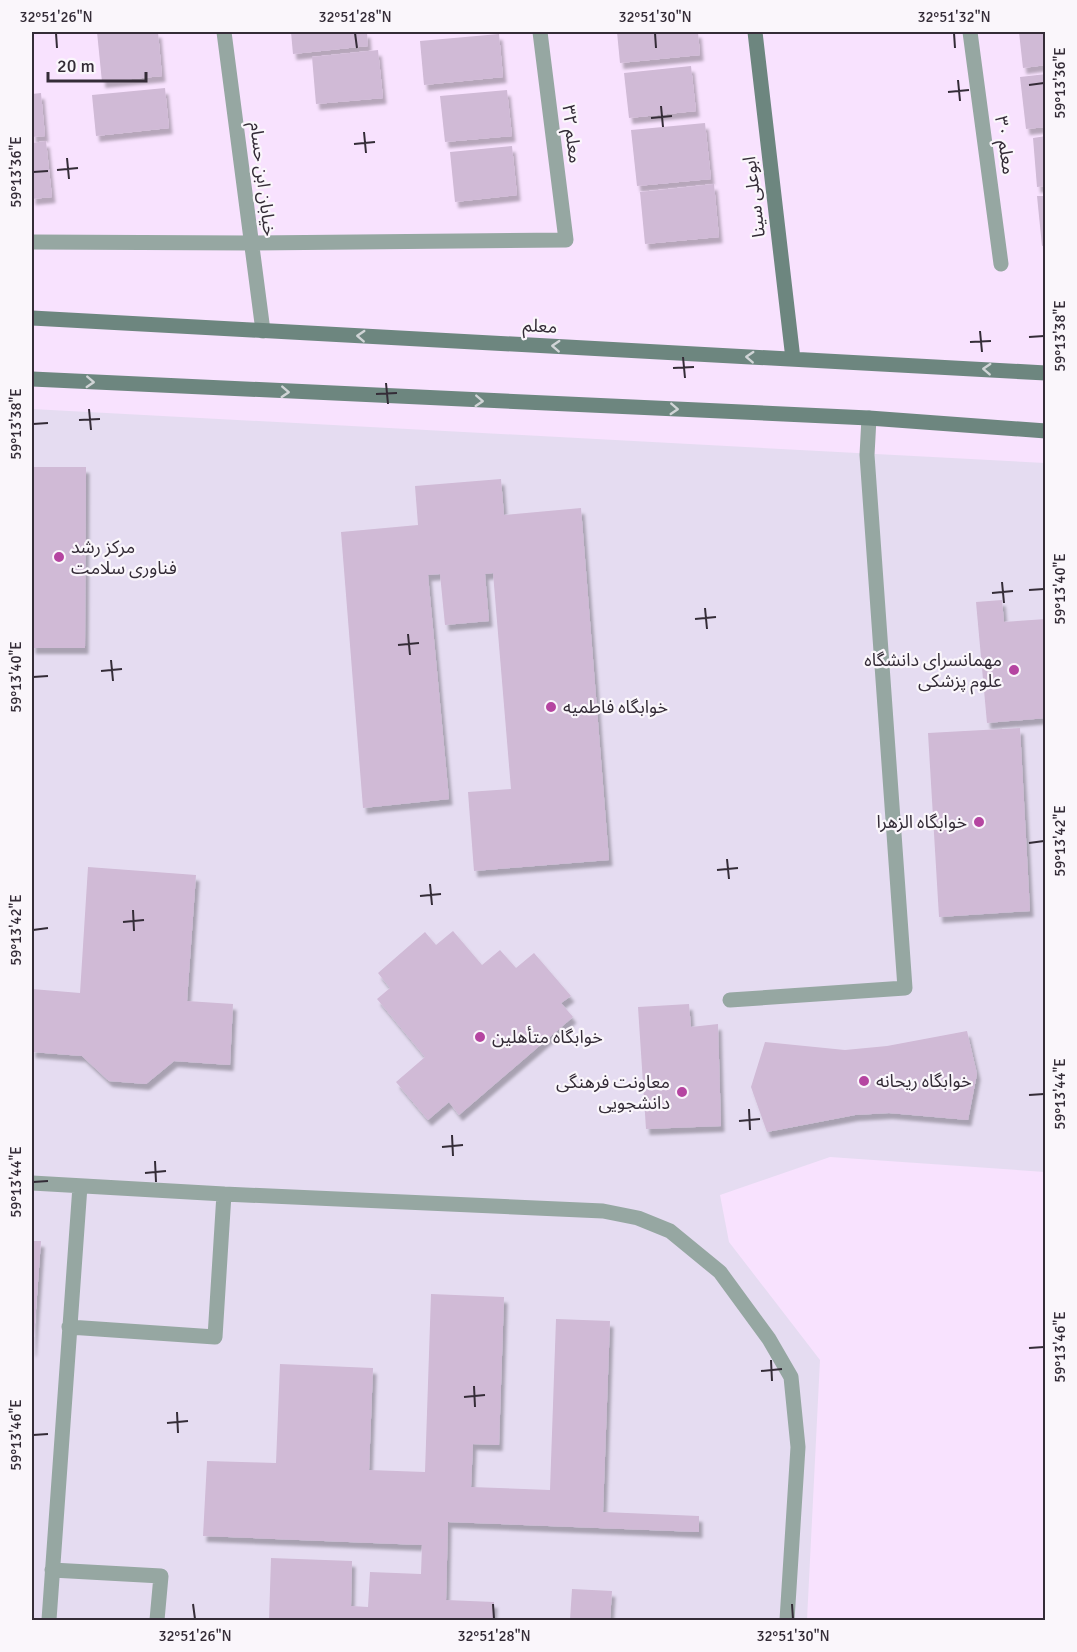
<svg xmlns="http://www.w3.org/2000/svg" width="1077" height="1652" font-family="Signika,'Noto Sans Arabic',sans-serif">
<defs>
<filter id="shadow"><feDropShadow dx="3.5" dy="6" stdDeviation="1.5" flood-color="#0004"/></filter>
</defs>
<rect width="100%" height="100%" fill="#f8e2fe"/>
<path fill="#e5dcf1" d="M 32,409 L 1045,463 L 1045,1172 L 830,1157 L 720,1195 L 729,1242 L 820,1360 L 807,1620 L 32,1620 Z"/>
<path fill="#d0bad6" filter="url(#shadow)" d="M 97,32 L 158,32 L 162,76 L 102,82 Z
M 291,32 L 367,32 L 368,46 L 293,54 Z
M 617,32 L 698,32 L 700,55 L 620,63 Z
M 1019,32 L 1046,32 L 1046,65 L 1023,68 Z
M 499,34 L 503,77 L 424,85 L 420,41 Z
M 378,50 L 383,98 L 316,104 L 312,57 Z
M 691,66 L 696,111 L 629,118 L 624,73 Z
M 1046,74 L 1046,127 L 1026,129 L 1020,77 Z
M 165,88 L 169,128 L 96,136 L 92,95 Z
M 507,90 L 512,136 L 445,142 L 440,96 Z
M 41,93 L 45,136 L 32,137 L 32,94 Z
M 705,123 L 711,179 L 637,186 L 631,130 Z
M 1046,136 L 1046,186 L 1037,187 L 1033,138 Z
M 46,141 L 52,197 L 32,199 L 32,143 Z
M 512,146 L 517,195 L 455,202 L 450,152 Z
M 714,184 L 719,237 L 645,244 L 640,192 Z
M 1037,196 L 1046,196 L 1046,245 L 1042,246 Z
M 32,467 L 86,467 L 85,648 L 32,648 Z
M 501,479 L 504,515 L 581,508 L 609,860 L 474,871 L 468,792 L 511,789 L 493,573 L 485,574 L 489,621 L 445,625 L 440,574 L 428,575 L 449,799 L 363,808 L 341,532 L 418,525 L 415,486 Z
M 1002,600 L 1004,622 L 1046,619 L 1046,718 L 987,723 L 976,602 Z
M 1020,728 L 1030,911 L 939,917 L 928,733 Z
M 88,867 L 196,875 L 187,1001 L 233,1004 L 230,1065 L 174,1061 L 146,1084 L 109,1081 L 82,1056 L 32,1052 L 32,989 L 80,993 Z
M 453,931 L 482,965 L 500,950 L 516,968 L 534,953 L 571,996 L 561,1003 L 573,1017 L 459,1115 L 449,1102 L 428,1120 L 396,1082 L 425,1057 L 377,999 L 390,988 L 378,973 L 425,932 L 436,945 Z
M 689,1004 L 691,1027 L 718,1024 L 721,1126 L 646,1129 L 638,1007 Z
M 967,1031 L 977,1074 L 968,1120 L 889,1113 L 855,1115 L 767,1132 L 751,1087 L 765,1042 L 845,1050 L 887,1046 Z
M 32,1241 L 41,1241 L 33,1351 L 32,1350 Z
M 431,1294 L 504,1297 L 499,1445 L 473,1444 L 471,1487 L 550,1490 L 556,1319 L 610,1321 L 603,1512 L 699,1516 L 699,1532 L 448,1522 L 446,1600 L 494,1602 L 493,1620 L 269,1620 L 271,1558 L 352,1561 L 351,1606 L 368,1607 L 370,1572 L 421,1574 L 422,1545 L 203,1536 L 207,1461 L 276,1463 L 280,1364 L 373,1368 L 369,1470 L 425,1472 Z
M 572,1589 L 612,1591 L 610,1620 L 570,1620 Z"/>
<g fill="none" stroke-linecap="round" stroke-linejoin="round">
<path stroke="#96a7a2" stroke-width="15" d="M 730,1000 L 905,988 L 867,455 L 869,418
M 32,1183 L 224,1194 L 603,1211 L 638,1218 L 670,1231 L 720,1272 L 769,1339 L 791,1377 L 798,1447 L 787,1620
M 69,1327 L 215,1337 L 224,1194
M 52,1570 L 161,1576 L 157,1620
M 49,1620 L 80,1186"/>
<path stroke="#96a7a2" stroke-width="15" d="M 224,32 L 263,331
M 970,32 L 1001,264
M 32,242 L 251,243 L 566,240 L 540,32"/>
<path stroke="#6d867f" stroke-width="15" d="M 755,32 L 793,359
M 32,318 L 1046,373
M 32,379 L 869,418 L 1046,431"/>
</g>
<defs><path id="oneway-chevron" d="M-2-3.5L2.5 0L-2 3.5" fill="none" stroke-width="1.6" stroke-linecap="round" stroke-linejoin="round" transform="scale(1.5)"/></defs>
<g stroke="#d0d4d6">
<use href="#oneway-chevron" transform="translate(361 336) rotate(-177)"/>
<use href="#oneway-chevron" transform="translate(556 346) rotate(-177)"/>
<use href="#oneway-chevron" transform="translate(750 357) rotate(-177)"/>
<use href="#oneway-chevron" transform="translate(987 369) rotate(-177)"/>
<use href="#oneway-chevron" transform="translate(90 382) rotate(3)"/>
<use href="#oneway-chevron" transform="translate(285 392) rotate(3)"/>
<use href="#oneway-chevron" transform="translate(479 401) rotate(3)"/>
<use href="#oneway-chevron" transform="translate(674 409) rotate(3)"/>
</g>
<path fill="none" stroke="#342c37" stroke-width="2" d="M 56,33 L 57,48M 355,33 L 357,48M 655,33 L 656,48M 954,33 L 955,48M 958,80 L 960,101M 1029,85 L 1044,83M 948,92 L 969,90M 661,106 L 663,127M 651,118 L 672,116M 364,132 L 366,153M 354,144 L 375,142M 67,158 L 69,179M 57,170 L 78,168M 33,172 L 48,171M 980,331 L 982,352M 1029,337 L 1044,336M 970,342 L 991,341M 683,357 L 685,378M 673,368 L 694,367M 386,383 L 388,404M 376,394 L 397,393M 89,409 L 91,430M 79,420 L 100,419M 33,424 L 48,423M 1002,582 L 1004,603M 1029,590 L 1044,589M 992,593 L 1013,591M 705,608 L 707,629M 695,619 L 716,617M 408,634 L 410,655M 398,645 L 419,643M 111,660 L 113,681M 101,671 L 122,669M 33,677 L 48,676M 1029,843 L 1044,841M 727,859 L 729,879M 717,870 L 738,868M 430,884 L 432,905M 420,896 L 441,894M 133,910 L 134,931M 123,922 L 144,920M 33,930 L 48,928M 1029,1095 L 1044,1094M 749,1109 L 750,1130M 739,1121 L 760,1119M 452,1135 L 453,1156M 442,1147 L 463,1145M 155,1161 L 156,1182M 145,1173 L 166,1171M 33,1182 L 48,1181M 1029,1348 L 1044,1347M 771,1360 L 772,1381M 761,1371 L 782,1369M 474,1386 L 475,1407M 464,1397 L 485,1395M 177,1412 L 178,1433M 167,1423 L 188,1421M 33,1435 L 48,1434M 193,1604 L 195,1619M 493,1604 L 494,1619M 792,1604 L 793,1619"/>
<g fill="#b545a1" stroke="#faf6fb" stroke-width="2">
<circle cx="59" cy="557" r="6"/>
<circle cx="1014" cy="670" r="6"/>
<circle cx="551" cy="707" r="6"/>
<circle cx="979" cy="822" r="6"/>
<circle cx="480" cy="1037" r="6"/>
<circle cx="864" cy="1081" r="6"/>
<circle cx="682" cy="1092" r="6"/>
</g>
<g text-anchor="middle" stroke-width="4.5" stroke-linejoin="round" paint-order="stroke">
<g font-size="18" fill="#342c37" stroke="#faf6fb">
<text transform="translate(572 134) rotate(83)" y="6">معلم ۳۲</text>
<text transform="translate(1005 145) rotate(82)" y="6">معلم ۳۰</text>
<text transform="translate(263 179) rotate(83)" y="6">خیابان ابن حسام</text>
<text transform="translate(754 197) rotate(-97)" y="6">ابوعلی سینا</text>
<text transform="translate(540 326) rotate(3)" y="6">معلم</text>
</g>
<g font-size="18" fill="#342c37" stroke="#faf6fb" text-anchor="start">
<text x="71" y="553">مرکز رشد<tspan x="71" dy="21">فناوری سلامت</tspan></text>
<text x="1002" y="666" text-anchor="end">مهمانسرای دانشگاه<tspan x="1002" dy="21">علوم پزشکی</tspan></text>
<text x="563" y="713">خوابگاه فاطمیه</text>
<text x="967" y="828" text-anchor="end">خوابگاه الزهرا</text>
<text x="492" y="1043">خوابگاه متأهلین</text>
<text x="876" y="1087">خوابگاه ریحانه</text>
<text x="670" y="1088" text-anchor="end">معاونت فرهنگی<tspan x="670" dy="21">دانشجویی</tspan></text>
</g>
</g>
<rect width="1077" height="1652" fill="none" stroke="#faf6fb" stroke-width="66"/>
<path d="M48 72v9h98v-9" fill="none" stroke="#342c37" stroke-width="3"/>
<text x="57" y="72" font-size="18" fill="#342c37" stroke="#faf6fb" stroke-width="4.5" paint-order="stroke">20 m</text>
<rect x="33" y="33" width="1011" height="1586" fill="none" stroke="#342c37" stroke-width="2"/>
<g font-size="15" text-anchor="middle" fill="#342c37">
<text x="56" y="22">32°51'26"N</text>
<text x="355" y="22">32°51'28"N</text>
<text x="655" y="22">32°51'30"N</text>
<text x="954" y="22">32°51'32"N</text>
<text transform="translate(1060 83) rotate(-90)" y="5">59°13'36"E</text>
<text transform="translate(16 172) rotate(-90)" y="5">59°13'36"E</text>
<text transform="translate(1060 336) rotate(-90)" y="5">59°13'38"E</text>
<text transform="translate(16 424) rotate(-90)" y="5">59°13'38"E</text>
<text transform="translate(1060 589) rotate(-90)" y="5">59°13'40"E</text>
<text transform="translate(16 677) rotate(-90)" y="5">59°13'40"E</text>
<text transform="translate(1060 841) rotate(-90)" y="5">59°13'42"E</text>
<text transform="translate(16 930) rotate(-90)" y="5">59°13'42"E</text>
<text transform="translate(1060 1094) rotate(-90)" y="5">59°13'44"E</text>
<text transform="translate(16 1182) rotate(-90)" y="5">59°13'44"E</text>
<text transform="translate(1060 1347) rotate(-90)" y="5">59°13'46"E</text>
<text transform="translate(16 1435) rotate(-90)" y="5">59°13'46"E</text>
<text x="195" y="1641">32°51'26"N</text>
<text x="494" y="1641">32°51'28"N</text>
<text x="793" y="1641">32°51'30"N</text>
</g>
</svg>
